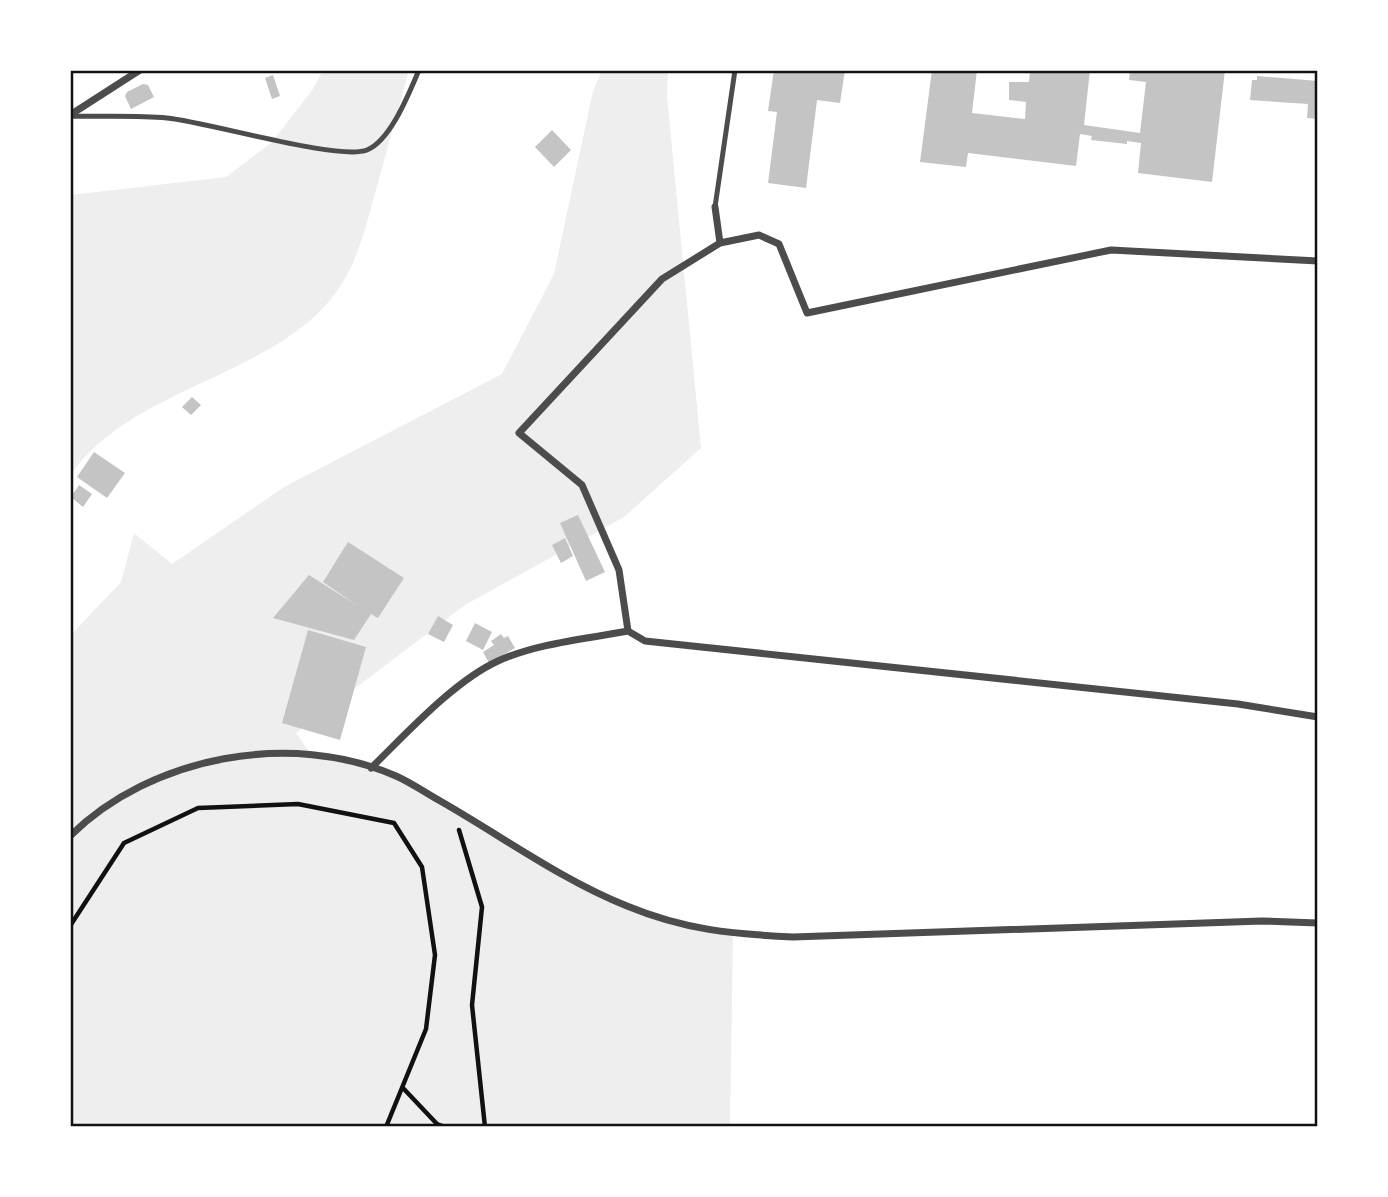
<svg xmlns="http://www.w3.org/2000/svg" width="1388" height="1197" font-family="Barlow,sans-serif">
<rect width="100%" height="100%" fill="#fff"/>
<path fill="#eee" d="M 323,70 L 409,70 C 399,108 388,145 378,183 C 366,224 359,264 331,299 C 268,377 127,390 70,476 L 70,195 L 226,177 L 272,142 L 313,89 Z
M 602,70 L 668,70 L 667,96 L 701,448 L 624,517 L 465,605 L 296,733 L 313,757 C 428,764 519,864 624,905 C 658,919 697,925 733,934 L 730,1127 L 70,1127 L 70,636 L 121,582 L 134,533 L 172,564 L 284,487 L 502,374 L 554,274 L 593,91 Z"/>
<path fill="#c4c4c4" d="M 774,70 L 845,70 L 840,103 L 817,100 L 806,188 L 768,183 L 777,112 L 768,111 Z
M 932,70 L 977,70 L 972,113 L 1025,119 L 1026,102 L 1009,100 L 1009,82 L 1029,82 L 1030,70 L 1090,70 L 1084,125 L 1140,133 L 1146,82 L 1129,80 L 1130,70 L 1225,70 L 1212,182 L 1138,173 L 1141,143 L 1127,141 L 1127,144 L 1091,140 L 1092,136 L 1080,134 L 1076,166 L 968,153 L 966,167 L 920,162 Z
M 273,75 L 280,96 L 272,99 L 265,78 Z
M 1257,76 L 1318,81 L 1318,119 L 1307,118 L 1308,104 L 1250,100 L 1252,80 L 1257,80 Z
M 143,84 L 148,85 L 154,97 L 131,109 L 125,96 L 127,92 Z
M 552,130 L 571,150 L 554,167 L 535,147 Z
M 192,397 L 201,405 L 191,415 L 182,407 Z
M 94,452 L 125,473 L 107,498 L 77,477 Z
M 79,485 L 92,494 L 83,507 L 71,497 Z
M 578,515 L 605,572 L 586,581 L 560,523 Z
M 565,538 L 573,556 L 561,563 L 552,545 Z
M 348,542 L 404,578 L 378,618 L 371,614 L 354,640 L 273,618 L 309,575 L 358,606 L 323,582 Z
M 438,616 L 453,625 L 444,642 L 428,634 Z
M 475,623 L 492,632 L 483,650 L 466,641 Z
M 308,630 L 366,647 L 340,740 L 282,723 Z
M 501,634 L 504,638 L 508,636 L 515,648 L 489,663 L 483,652 L 494,645 L 491,641 Z"/>
<g fill="none" stroke-linecap="round" stroke-linejoin="round">
<path stroke="#111" stroke-width="4.5" d="M 459,830 L 482,907 L 472,1005 L 485,1127
M 70,926 L 124,843 L 198,808 L 298,804 L 394,823 L 422,867 L 435,955 L 426,1029 L 386,1127
M 403,1088 L 437,1124 L 445,1127"/>
<path stroke="#4c4c4c" stroke-width="5" d="M 70,116 C 102,117 135,115 167,118 C 208,122 338,161 367,150 C 391,140 409,93 419,70
M 715,207 L 735,70"/>
<path stroke="#4c4c4c" stroke-width="7" d="M 70,115 L 140,70
M 715,207 L 720,243
M 628,631 L 645,641 L 1238,704 L 1318,717
M 371,768 C 406,734 454,681 498,661 C 538,643 586,639 628,631 L 619,570 L 582,485 L 519,433 L 662,279 L 720,243 L 759,235 L 779,244 L 807,313 L 1111,250 L 1318,261
M 70,836 C 151,756 291,730 396,776 C 412,783 427,794 442,802 C 503,837 562,880 627,906 C 685,930 732,934 793,937 L 1262,921 L 1318,923"/>
</g>
<rect width="1388" height="1197" fill="none" stroke="#ffffff" stroke-width="144"/>
<rect x="72" y="72" width="1244" height="1053" fill="none" stroke="#111" stroke-width="2.5"/>
</svg>
